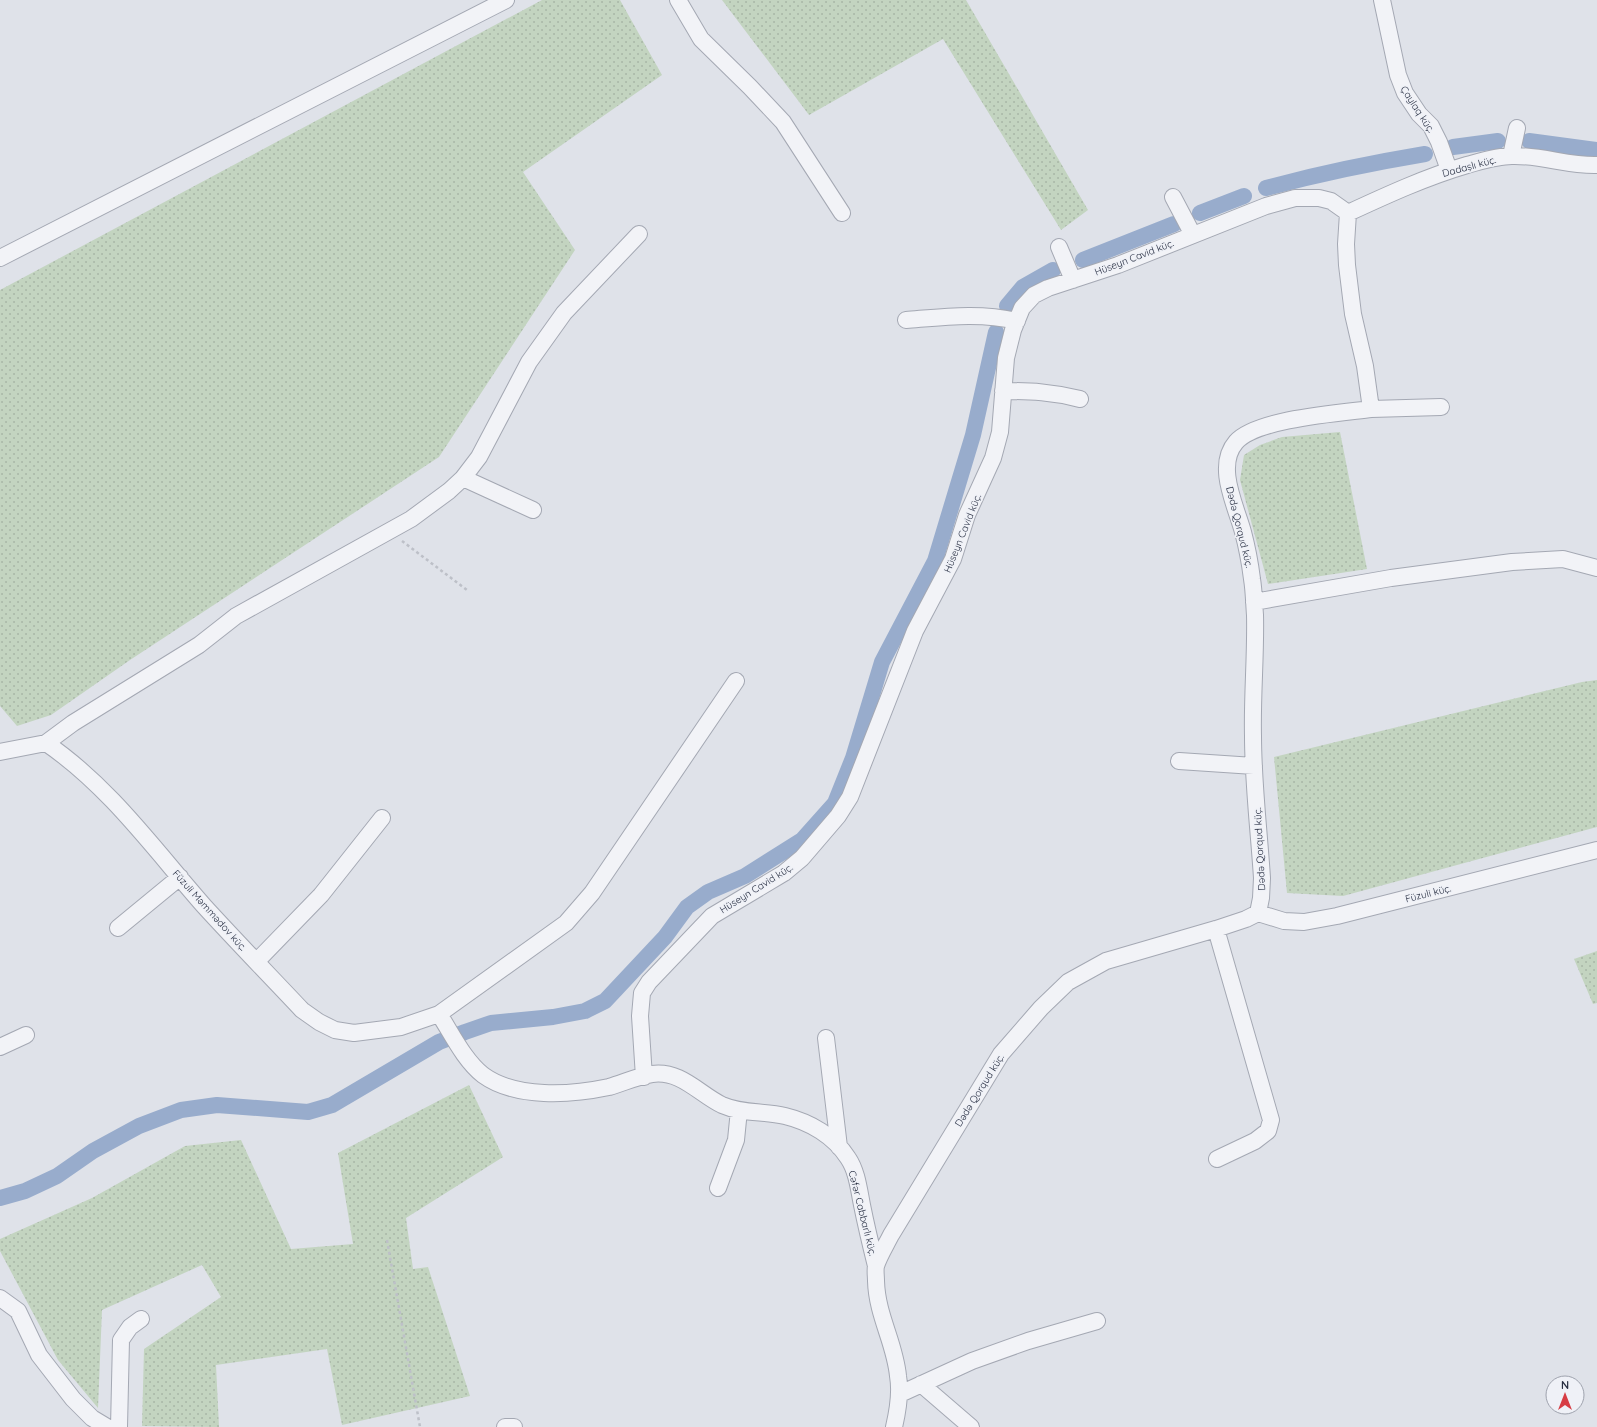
<svg xmlns="http://www.w3.org/2000/svg" width="1597" height="1427" font-family="Quicksand,sans-serif">
<defs>
<pattern id="grass-dots" width="8" height="8" patternUnits="userSpaceOnUse"><rect width="8" height="8" fill="#c3d4c0"/><path d="M2 2h.1M6 6h.1" fill="none" stroke="#a8b6a6" stroke-width="1.8" stroke-linecap="round"/></pattern>
</defs>
<rect width="100%" height="100%" fill="#dfe2e9"/>
<path fill="url(#grass-dots)" d="M 542,0 L 620,0 L 662,75 L 523,172 L 575,250 L 439,457 L 130,660 L 51,715 L 17,726 L 0,706 L 0,290 Z
M 722,0 L 966,0 L 1088,210 L 1061,230 L 943,39 L 809,115 Z
M 1340,432 L 1367,569 L 1268,584 L 1240,480 L 1244,455 L 1260,445 L 1282,437 Z
M 1597,680 L 1597,827 L 1343,896 L 1287,893 L 1274,757 L 1582,682 Z
M 1597,951 L 1597,1003 L 1593,1004 L 1574,959 Z
M 469,1085 L 503,1157 L 406,1218 L 413,1269 L 428,1267 L 470,1396 L 342,1425 L 327,1349 L 216,1365 L 219,1427 L 142,1426 L 144,1349 L 221,1297 L 202,1265 L 102,1310 L 98,1408 L 58,1360 L 0,1251 L 0,1239 L 92,1198 L 185,1146 L 241,1140 L 291,1249 L 353,1244 L 338,1153 Z"/>
<g fill="none" stroke-linecap="round" stroke-linejoin="round">
<path stroke="#98accc" stroke-width="16" d="M 1529,141 L 1597,150
M 1453,147 L 1498,141
M 1266,188 C 1318,174 1371,163 1425,154
M 1200,213 L 1244,196
M 1083,260 L 1174,224
M 1007,306 L 1023,287 L 1053,270
M 0,1198 L 25,1191 L 57,1176 L 93,1151 L 139,1126 L 181,1110 L 217,1105 L 308,1112 L 332,1105 L 439,1042 L 465,1032 L 491,1023 L 553,1017 L 585,1011 L 605,1001 L 665,937 L 687,907 L 708,892 L 745,876 L 802,840 L 835,803 L 853,758 L 882,662 L 935,561 L 973,435 L 996,332"/>
<g stroke="#a4a8b3" stroke-width="18">
<path id="minor" d="M 678,0 L 701,39 L 750,87 L 783,122 L 842,213
M 1382,0 L 1398,75 L 1405,93 L 1419,114 L 1431,126 L 1439,142 L 1449,170
M 1511,156 L 1517,128
M 1173,197 L 1193,235
M 1348,213 C 1387,195 1426,177 1467,165 C 1482,161 1497,156 1512,156 C 1541,155 1569,166 1597,165
M 1059,247 L 1073,280
M 0,258 L 506,0
M 906,320 C 943,317 980,312 1017,321
M 1003,391 C 1031,391 1053,392 1080,399
M 1371,409 L 1441,407
M 463,478 L 533,510
M 1254,602 L 1391,578 L 1512,562 L 1563,559 L 1597,568
M 46,743 L 73,723 L 199,645 L 236,616 L 411,519 L 449,491 L 463,478 L 479,457 L 529,362 L 564,313 L 639,234
M 0,752 L 46,743 C 109,786 154,849 204,906 C 236,941 269,975 302,1010 L 319,1022 L 335,1030 L 354,1033 L 401,1027 L 439,1014 L 566,923 L 592,893 L 736,681
M 1179,761 L 1254,766
M 1258,913 L 1284,921 L 1304,922 L 1337,916 L 1597,850
M 118,928 L 180,877
M 1216,929 L 1271,1120 L 1268,1131 L 1255,1141 L 1217,1159
M 257,961 L 321,895 L 382,818
M 439,1014 C 452,1034 464,1060 483,1075 C 516,1099 571,1095 609,1087 C 623,1083 638,1076 652,1074 C 681,1070 699,1094 722,1105 C 742,1114 764,1111 785,1116 C 810,1122 834,1136 848,1158 C 857,1171 859,1190 862,1205 C 866,1225 871,1246 876,1266
M 826,1038 L 839,1147
M 0,1047 L 26,1035
M 644,1077 L 640,1016 L 642,993 L 649,982 L 712,916 L 784,873 L 802,858 L 838,816 L 850,797 L 915,631 L 953,559 L 967,515 L 993,458 L 1000,432 L 1006,358 L 1013,330 L 1022,308 L 1034,295 L 1048,288 L 1118,265 L 1266,206 L 1295,198 L 1319,198 L 1331,201 L 1348,213
M 718,1188 L 736,1140 L 739,1110
M 0,1298 L 18,1311 L 39,1355 L 73,1399 L 92,1418 L 107,1427
M 921,1384 L 971,1427
M 900,1394 L 972,1361 L 1028,1341 L 1097,1321
M 119,1427 L 121,1340 L 130,1327 L 141,1319
M 505,1427 L 514,1427
M 894,1427 C 898,1410 901,1393 898,1376 C 895,1343 877,1316 876,1281 C 876,1276 875,1270 876,1266 C 879,1256 886,1245 891,1235 L 1001,1054 L 1041,1008 L 1068,982 L 1106,961 L 1216,929 L 1246,919 L 1258,913 L 1261,898 L 1262,878 C 1259,831 1253,783 1253,736 C 1252,696 1256,655 1255,615 C 1254,603 1254,591 1252,579 C 1250,563 1247,547 1243,532 C 1236,506 1215,466 1236,442 C 1256,419 1339,413 1371,409 L 1365,366 L 1353,314 L 1347,265 L 1346,244 L 1348,213"/>
</g>
<path stroke="#bdc0c8" stroke-width="2.5" stroke-dasharray="3 3" stroke-linecap="butt" d="M 402,541 L 467,590
M 387,1240 L 420,1427"/>
<use href="#minor" stroke="#f2f3f7" stroke-width="16"/>
</g>
<g text-anchor="middle" stroke-width="3" stroke-linejoin="round" paint-order="stroke">
<g font-size="10" fill="#272e41" stroke="#eff1f7">
<text transform="translate(1418 109) rotate(57)" y="4">Çaylaq küç.</text>
<text transform="translate(1469 166) rotate(-15)" y="4">Dadaşlı küç.</text>
<text transform="translate(1134 257) rotate(-21)" y="4">Hüseyn Cavid küç.</text>
<text transform="translate(1240 527) rotate(76)" y="4">Dədə Qorqud küç.</text>
<text transform="translate(962 533) rotate(-68)" y="4">Hüseyn Cavid küç.</text>
<text transform="translate(1259 849) rotate(-93)" y="4">Dədə Qorqud küç.</text>
<text transform="translate(756 888) rotate(-32)" y="4">Hüseyn Cavid küç.</text>
<text transform="translate(1428 893) rotate(-14)" y="4">Füzuli küç.</text>
<text transform="translate(210 910) rotate(48)" y="4">Füzuli Məmmədov küç.</text>
<text transform="translate(979 1090) rotate(-58)" y="4">Dədə Qorqud küç.</text>
<text transform="translate(863 1213) rotate(76)" y="4">Cəfər Cabbarlı küç.</text>
</g>
</g>
<g transform="translate(1565 1395)"><circle r="19" fill="#eff1f7" stroke="#9fa3ae"/>
<path d="M0-3L7 15L0 10L-7 15Z" fill="#d73c44"/>
<text y="-6" font-size="11" font-weight="bold" text-anchor="middle" fill="#272e41">N</text>
</g>
</svg>
